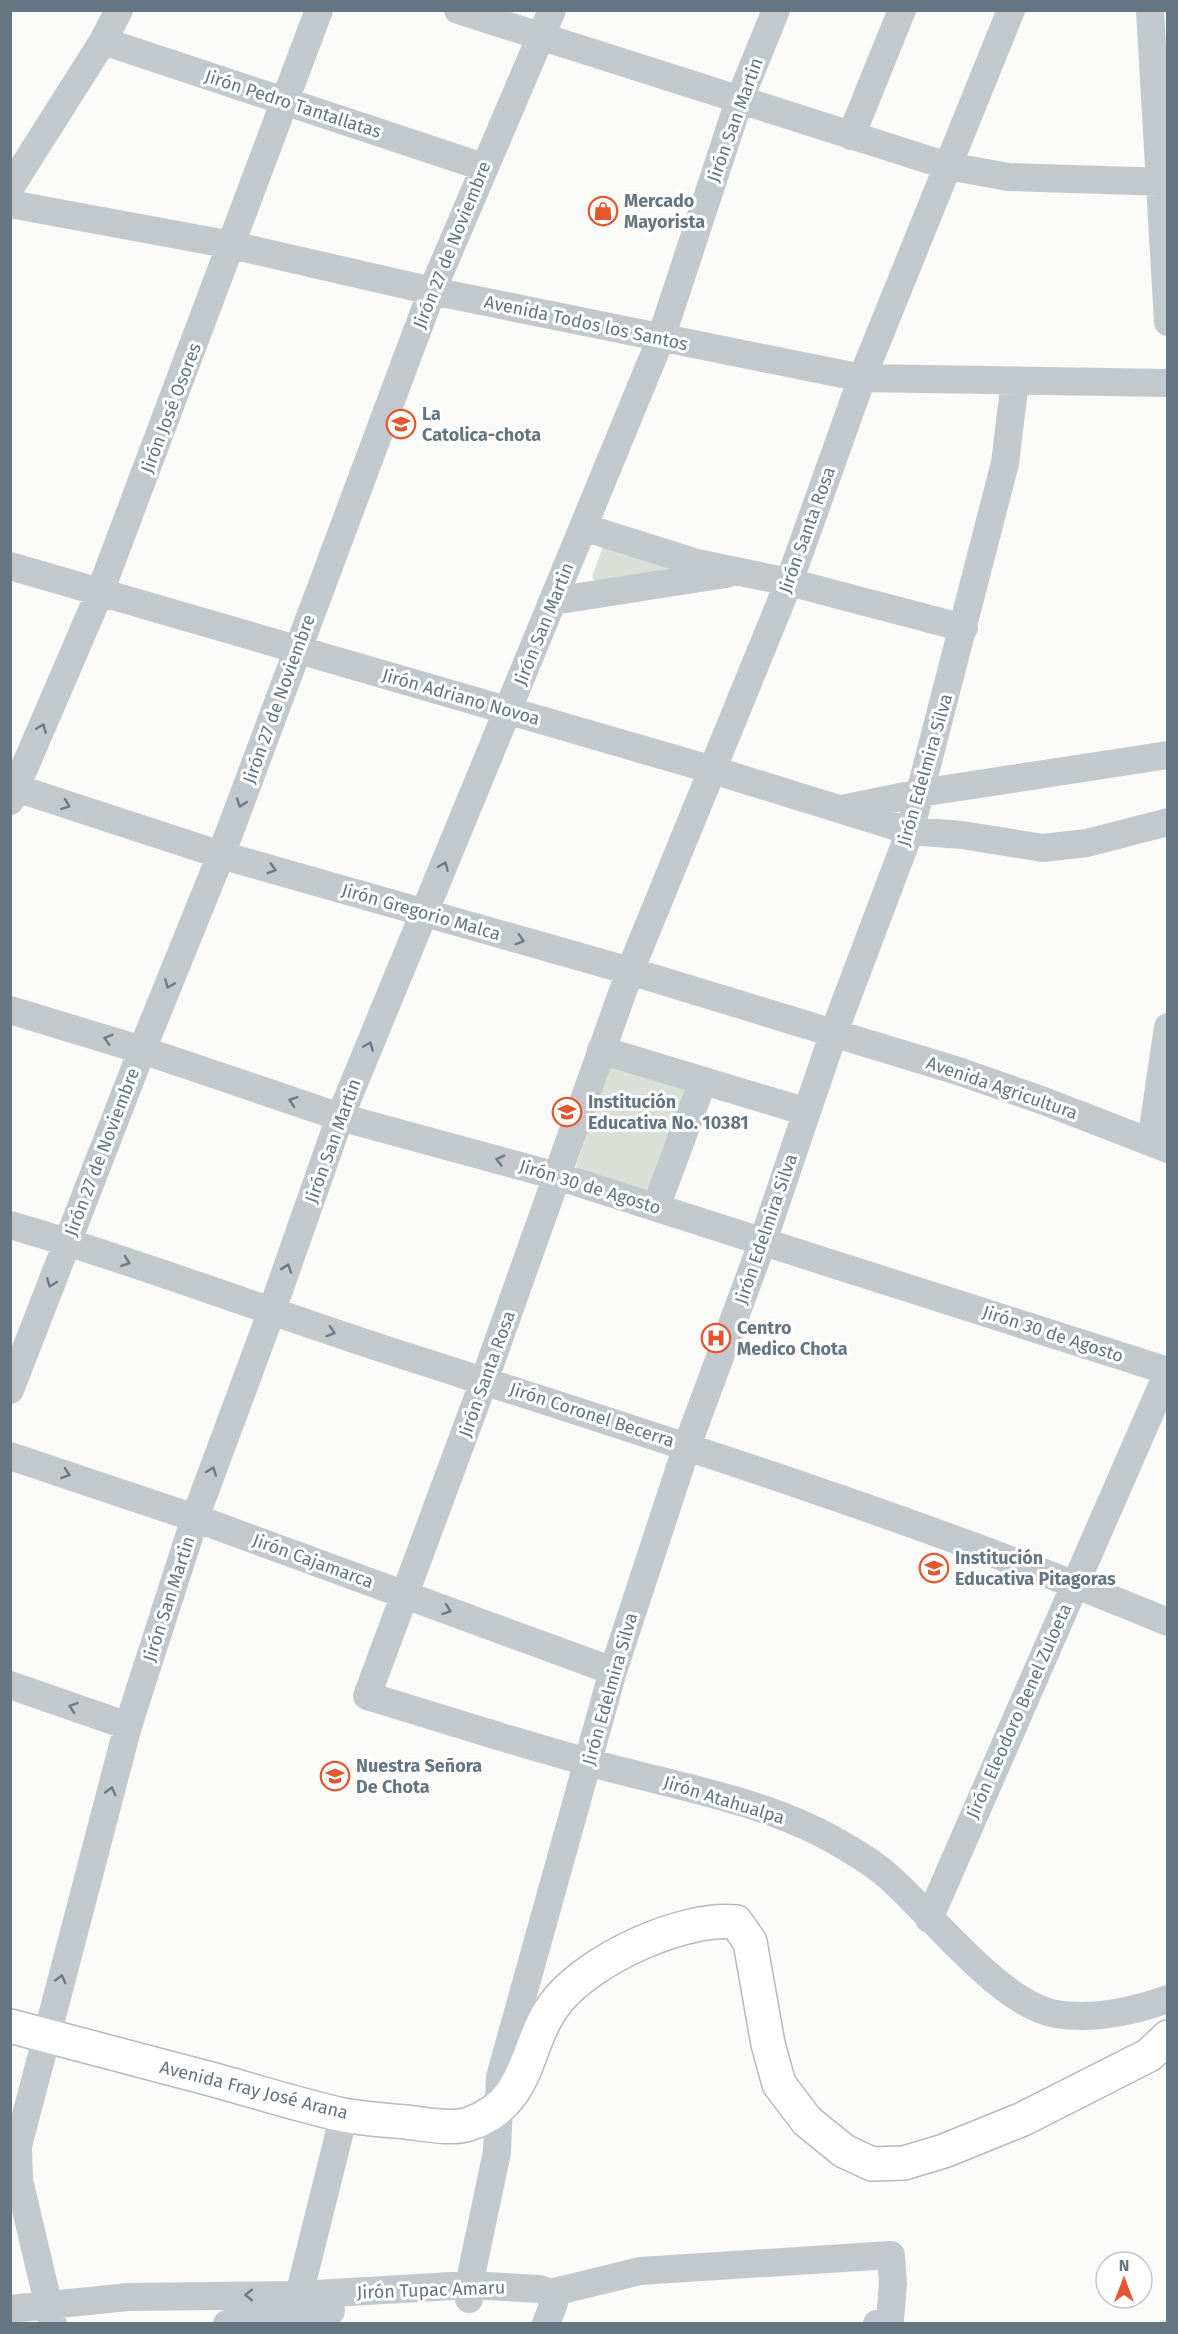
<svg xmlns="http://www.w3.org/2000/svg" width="1178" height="2334" font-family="'Fira Sans',sans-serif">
<rect width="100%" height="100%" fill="#fafaf8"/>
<path fill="#dadfd7" d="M 604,544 L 683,564 L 679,576 L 597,586 L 592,576 Z
M 610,1062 L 689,1086 L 654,1194 L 575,1170 Z"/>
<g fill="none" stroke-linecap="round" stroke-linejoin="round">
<g stroke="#b5babe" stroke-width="36">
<path id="major" d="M 10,2026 C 76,2044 142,2061 207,2078 C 252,2090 298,2105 343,2115 C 364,2119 385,2120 406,2122 C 424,2124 452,2130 469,2124 C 534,2101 522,2044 558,2000 C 593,1958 682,1917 736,1922 L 750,1942 L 768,2044 L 779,2084 L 807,2121 L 844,2151 L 872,2164 L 904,2163 L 944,2151 L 1023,2119 L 1149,2055 L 1168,2037"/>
</g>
<path stroke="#c3c8cc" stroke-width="28" d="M 458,10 L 948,166 L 1008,177 L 1168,182
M 1011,10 L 862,378 L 789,582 L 630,971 L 484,1381 L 367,1696 C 441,1718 514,1742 588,1762 C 676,1787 771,1800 849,1849 C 863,1857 878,1867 890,1878 C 932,1915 1000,2004 1056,2014 C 1092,2020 1134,2011 1168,1999
M 1150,10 L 1168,322
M 103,41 L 483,167
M 851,136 L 902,10
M 10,188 L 103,41 L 119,10
M 10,204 L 232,245 L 432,291 L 862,378 L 1168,383
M 583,527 L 697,563 L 789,582 L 964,628
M 10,566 L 713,770 L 910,831 L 962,835 L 1043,848 L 1087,843 L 1168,822
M 553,601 L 726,574
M 10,786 L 221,855 L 630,971 L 958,1071 L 1044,1101 L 1168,1149
M 10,801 L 100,592 L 319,10
M 842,809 L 920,793 L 1168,755
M 10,1010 L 142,1050 L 340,1117 L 557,1176 L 1168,1371
M 601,1050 L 807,1112
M 1151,1142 L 1168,1027
M 656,1207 L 703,1081
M 10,1225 C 138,1262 263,1310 390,1351 C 651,1435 914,1517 1168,1622
M 10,1390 L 142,1050 L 221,855 L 432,291 L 552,10
M 10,1456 L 195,1518 L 613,1671
M 10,1685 L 128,1726
M 929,1919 L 1168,1372
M 550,2293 L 640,2271 L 891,2255 L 893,2284 L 890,2320 L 877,2324
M 469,2299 L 469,2285 L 497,2152 L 500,2077 L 613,1671 L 687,1446 L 763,1241 L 834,1032 L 910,831 L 1005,463 L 1015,381
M 10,2309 L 128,2297 L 299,2295 L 469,2285 L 539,2289 L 550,2293 L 554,2303 L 546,2324
M 302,2311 L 299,2295 L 344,2115
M 53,2324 L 19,2180 L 18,2146 L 128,1726 L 195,1518 L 271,1313 L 340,1117 L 661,338 L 739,101 L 776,10
M 227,2324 L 331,2311"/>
<use href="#major" stroke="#fff" stroke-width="33"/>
</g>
<defs><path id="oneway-chevron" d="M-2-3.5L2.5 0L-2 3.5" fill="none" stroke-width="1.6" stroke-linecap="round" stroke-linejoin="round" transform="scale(1.5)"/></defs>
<g stroke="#6a7a87">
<use href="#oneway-chevron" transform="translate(42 728) rotate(-67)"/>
<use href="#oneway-chevron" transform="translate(241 803) rotate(110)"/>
<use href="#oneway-chevron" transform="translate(66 805) rotate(20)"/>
<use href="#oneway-chevron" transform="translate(444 866) rotate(-67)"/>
<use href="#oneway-chevron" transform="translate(272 869) rotate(16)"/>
<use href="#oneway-chevron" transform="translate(520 940) rotate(16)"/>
<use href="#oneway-chevron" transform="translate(169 984) rotate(112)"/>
<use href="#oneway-chevron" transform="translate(108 1039) rotate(-163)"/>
<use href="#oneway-chevron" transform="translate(369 1046) rotate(-67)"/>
<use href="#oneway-chevron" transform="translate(293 1101) rotate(-161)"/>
<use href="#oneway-chevron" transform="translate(500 1160) rotate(-165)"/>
<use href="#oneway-chevron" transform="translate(126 1262) rotate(19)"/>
<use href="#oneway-chevron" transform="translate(287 1268) rotate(-71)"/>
<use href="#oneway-chevron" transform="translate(51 1283) rotate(111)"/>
<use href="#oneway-chevron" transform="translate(331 1332) rotate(18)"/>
<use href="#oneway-chevron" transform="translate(212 1471) rotate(-70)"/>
<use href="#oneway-chevron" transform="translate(66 1474) rotate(19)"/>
<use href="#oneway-chevron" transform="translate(447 1610) rotate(20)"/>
<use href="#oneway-chevron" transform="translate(73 1707) rotate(-161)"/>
<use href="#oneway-chevron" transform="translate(111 1791) rotate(-75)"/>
<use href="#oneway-chevron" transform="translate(61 1979) rotate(-75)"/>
<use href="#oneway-chevron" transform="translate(249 2295) rotate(180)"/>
</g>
<defs>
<g id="shop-ring" transform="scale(1.5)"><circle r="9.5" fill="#fff" stroke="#e4572e" stroke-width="1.5"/><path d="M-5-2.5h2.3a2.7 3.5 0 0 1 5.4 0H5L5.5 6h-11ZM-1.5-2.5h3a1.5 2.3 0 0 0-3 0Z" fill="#e4572e"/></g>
<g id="school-ring" transform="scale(1.5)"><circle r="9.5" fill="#fff" stroke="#e4572e" stroke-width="1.5"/><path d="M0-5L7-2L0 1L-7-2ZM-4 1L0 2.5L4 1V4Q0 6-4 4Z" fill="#e4572e"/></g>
<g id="hospital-ring" transform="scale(1.5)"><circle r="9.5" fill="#fff" stroke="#e4572e" stroke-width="1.5"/><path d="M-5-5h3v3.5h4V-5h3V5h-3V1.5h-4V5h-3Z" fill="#e4572e"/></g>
</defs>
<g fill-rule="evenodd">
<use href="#shop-ring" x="603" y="211"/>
<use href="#school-ring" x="401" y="424"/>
<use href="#school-ring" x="567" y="1112"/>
<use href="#hospital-ring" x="716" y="1338"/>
<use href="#school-ring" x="934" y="1568"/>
<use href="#school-ring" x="335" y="1776"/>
</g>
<g text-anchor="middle" stroke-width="6" stroke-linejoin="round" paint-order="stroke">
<g font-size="18" fill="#657683" stroke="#fff">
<text transform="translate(293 104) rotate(18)" y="6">Jirón Pedro Tantallatas</text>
<text transform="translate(735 120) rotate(-70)" y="6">Jirón San Martin</text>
<text transform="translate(452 245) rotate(-68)" y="6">Jirón 27 de Noviembre</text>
<text transform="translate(586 323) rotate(12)" y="6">Avenida Todos los Santos</text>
<text transform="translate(171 408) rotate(-69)" y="6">Jirón José Osores</text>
<text transform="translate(807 530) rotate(-70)" y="6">Jirón Santa Rosa</text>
<text transform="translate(544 624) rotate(-68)" y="6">Jirón San Martin</text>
<text transform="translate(461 697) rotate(16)" y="6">Jirón Adriano Novoa</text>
<text transform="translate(279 699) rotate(-70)" y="6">Jirón 27 de Noviembre</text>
<text transform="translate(925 770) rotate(-74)" y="6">Jirón Edelmira Silva</text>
<text transform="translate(421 912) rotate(16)" y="6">Jirón Gregorio Malca</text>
<text transform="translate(1002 1088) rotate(19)" y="6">Avenida Agricultura</text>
<text transform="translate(333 1141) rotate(-70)" y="6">Jirón San Martin</text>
<text transform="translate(102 1152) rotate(-69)" y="6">Jirón 27 de Noviembre</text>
<text transform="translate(590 1187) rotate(17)" y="6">Jirón 30 de Agosto</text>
<text transform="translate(766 1229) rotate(-71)" y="6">Jirón Edelmira Silva</text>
<text transform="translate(1053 1334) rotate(18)" y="6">Jirón 30 de Agosto</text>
<text transform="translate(487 1374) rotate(-70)" y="6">Jirón Santa Rosa</text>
<text transform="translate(592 1415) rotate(18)" y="6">Jirón Coronel Becerra</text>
<text transform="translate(313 1561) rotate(20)" y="6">Jirón Cajamarca</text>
<text transform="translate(169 1599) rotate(-72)" y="6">Jirón San Martin</text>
<text transform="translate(610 1689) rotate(-74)" y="6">Jirón Edelmira Silva</text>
<text transform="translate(1019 1711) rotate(-66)" y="6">Jirón Eleodoro Benel Zuloeta</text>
<text transform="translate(724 1800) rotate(17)" y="6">Jirón Atahualpa</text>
<text transform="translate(254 2090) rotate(14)" y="6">Avenida Fray José Arana</text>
<text transform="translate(431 2290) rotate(-2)" y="6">Jirón Tupac Amaru</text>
</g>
<g font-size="18" font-weight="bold" fill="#657683" stroke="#fff" text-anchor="start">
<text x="624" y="207">Mercado<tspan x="624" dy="21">Mayorista</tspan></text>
<text x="422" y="420">La<tspan x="422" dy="21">Catolica-chota</tspan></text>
<text x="588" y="1108">Institución<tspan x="588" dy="21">Educativa No. 10381</tspan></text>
<text x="737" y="1334">Centro<tspan x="737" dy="21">Medico Chota</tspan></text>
<text x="955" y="1564">Institución<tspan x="955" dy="21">Educativa Pitagoras</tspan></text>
<text x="356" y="1772">Nuestra Señora<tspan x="356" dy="21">De Chota</tspan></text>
</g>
</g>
<rect width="1178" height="2334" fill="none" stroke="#657683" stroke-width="24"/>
<g transform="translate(1124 2280)"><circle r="28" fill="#ffffff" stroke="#c1c8cd" stroke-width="1.5"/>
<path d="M0-4.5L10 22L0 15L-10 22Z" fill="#e4572e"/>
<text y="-9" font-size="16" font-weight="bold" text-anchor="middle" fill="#657683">N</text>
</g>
</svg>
